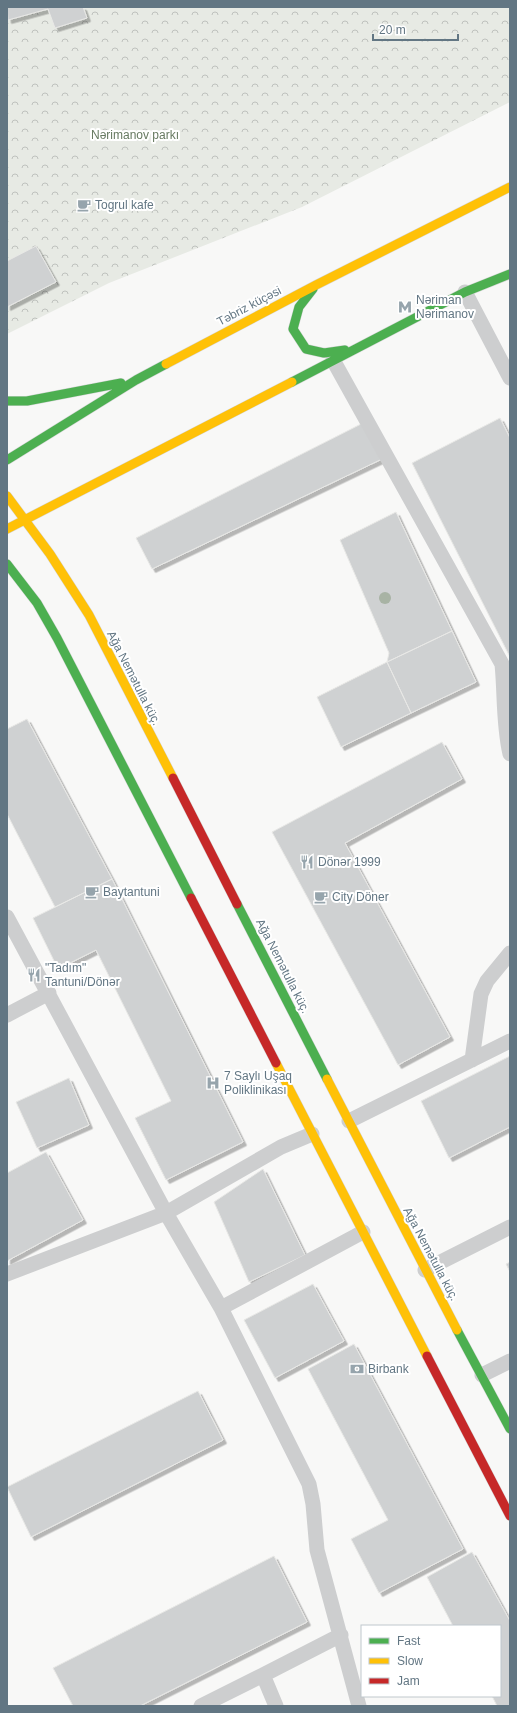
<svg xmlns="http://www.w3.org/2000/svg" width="517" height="1713" font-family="Arial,sans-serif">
<defs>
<pattern id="forest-crowns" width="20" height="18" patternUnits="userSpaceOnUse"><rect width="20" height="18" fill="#e7eae4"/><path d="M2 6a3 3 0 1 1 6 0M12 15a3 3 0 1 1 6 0" fill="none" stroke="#bfc2be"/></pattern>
<filter id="shadow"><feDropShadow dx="3.5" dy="3.5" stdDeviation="0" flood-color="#0004"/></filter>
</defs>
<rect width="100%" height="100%" fill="#f8f8f7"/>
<path fill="url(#forest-crowns)" d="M 7,7 L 510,7 L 510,102 L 302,207 L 109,283 L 7,334 Z"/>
<path fill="#cfd1d2" stroke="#e8e8e6" filter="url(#shadow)" d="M 7,7 L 83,7 L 87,18 L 55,28 L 48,9 L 8,20 Z
M 36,246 L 56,282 L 7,307 L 7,261 Z
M 500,418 L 510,438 L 510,657 L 412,463 Z
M 361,424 L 382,459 L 152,569 L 136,538 Z
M 396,512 L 452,631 L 387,662 L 389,653 L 340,540 Z
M 452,631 L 476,682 L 411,713 L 387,662 Z
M 387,662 L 411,713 L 341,747 L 317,697 Z
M 27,719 L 112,879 L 55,907 L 7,814 L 7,729 Z
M 442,742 L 462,779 L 345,843 L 450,1037 L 398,1065 L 272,832 Z
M 112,879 L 243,1142 L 166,1180 L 135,1118 L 171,1101 L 96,950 L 58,969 L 33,918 Z
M 510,1056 L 510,1127 L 449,1158 L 421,1101 Z
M 69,1078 L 89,1125 L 37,1148 L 16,1102 Z
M 46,1152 L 83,1220 L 7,1261 L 7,1173 Z
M 263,1169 L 305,1255 L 249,1282 L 214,1202 Z
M 510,1262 L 510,1272 L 506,1264 Z
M 313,1284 L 344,1341 L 275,1378 L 244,1320 Z
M 354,1344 L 463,1549 L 379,1593 L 351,1539 L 388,1520 L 308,1369 Z
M 198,1391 L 223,1440 L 31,1537 L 7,1487 Z
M 472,1552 L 510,1621 L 510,1706 L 497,1706 L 492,1696 L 500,1696 L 500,1626 L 453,1626 L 427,1577 Z
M 274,1556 L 307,1622 L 140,1706 L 73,1706 L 53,1668 Z"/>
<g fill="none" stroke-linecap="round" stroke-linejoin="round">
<g stroke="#d5d6d7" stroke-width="10">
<path id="fast" d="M 313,289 L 299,307 L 293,329 L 306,349 L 324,353 L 345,350
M 292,382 L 465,292 L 510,274
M 7,401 L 27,401 L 121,383
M 7,460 L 136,380 L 166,364
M 7,564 L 37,603 L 57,638 L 191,898
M 237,904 L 327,1079
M 457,1330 L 510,1429"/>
</g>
<g stroke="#d5d6d7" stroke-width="10">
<path id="slow" d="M 166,364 L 316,285 L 510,187
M 7,496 L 50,554 L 89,615 L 173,778
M 7,529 L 292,382
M 276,1063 L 427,1356
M 327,1079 L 457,1330"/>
</g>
<g stroke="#d5d6d7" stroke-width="10">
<path id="jam" d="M 173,778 L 237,904
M 191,898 L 276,1063
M 427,1356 L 510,1516"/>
</g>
<path stroke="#cdcecf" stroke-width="15" d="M 465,292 L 510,378
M 333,360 L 502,664 C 505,694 503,724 510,754
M 7,917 L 166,1213 L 281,1147 L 312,1134
M 7,1015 L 49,993
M 472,1060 L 481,994 L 487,981 L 510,953
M 349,1121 L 510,1041
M 425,1270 L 510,1227
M 7,1274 L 166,1213 L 221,1308 L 309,1484 L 313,1504 L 317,1550 L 359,1706
M 221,1308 L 363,1232
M 482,1375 L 510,1361
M 263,1675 L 341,1635
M 201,1706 L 263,1675 L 276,1706"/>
<use href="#fast" stroke="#4caf50" stroke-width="9"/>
<use href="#slow" stroke="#ffc107" stroke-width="9"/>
<use href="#jam" stroke="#c62828" stroke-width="9"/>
</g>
<circle fill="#a8b3a4" cx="385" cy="598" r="6"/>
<defs>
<g id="cafe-bare" transform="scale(1.08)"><path d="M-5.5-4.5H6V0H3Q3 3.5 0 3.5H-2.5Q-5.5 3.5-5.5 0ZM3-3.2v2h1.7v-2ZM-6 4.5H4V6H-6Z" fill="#96a4ac" stroke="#fff" stroke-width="2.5" paint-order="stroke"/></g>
<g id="metro-bare" transform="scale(1.08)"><path d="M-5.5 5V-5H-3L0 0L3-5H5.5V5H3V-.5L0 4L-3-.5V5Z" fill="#96a4ac" stroke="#fff" stroke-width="2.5" paint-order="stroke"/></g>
<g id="restaurant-bare" transform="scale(1.08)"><path d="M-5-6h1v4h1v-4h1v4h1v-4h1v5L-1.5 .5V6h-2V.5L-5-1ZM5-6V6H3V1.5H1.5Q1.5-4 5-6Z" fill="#96a4ac" stroke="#fff" stroke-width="2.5" paint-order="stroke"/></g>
<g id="hospital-bare" transform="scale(1.08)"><path d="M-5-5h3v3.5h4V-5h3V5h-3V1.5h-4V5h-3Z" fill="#96a4ac" stroke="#fff" stroke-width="2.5" paint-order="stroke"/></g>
<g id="bank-bare" transform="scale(1.08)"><path d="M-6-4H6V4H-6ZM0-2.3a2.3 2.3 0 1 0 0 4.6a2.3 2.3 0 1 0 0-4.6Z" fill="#96a4ac" stroke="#fff" stroke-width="2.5" paint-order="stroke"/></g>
</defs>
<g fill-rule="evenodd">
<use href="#cafe-bare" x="84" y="205"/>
<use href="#metro-bare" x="405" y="307"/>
<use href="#restaurant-bare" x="307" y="862"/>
<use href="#cafe-bare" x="92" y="892"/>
<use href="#cafe-bare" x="321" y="897"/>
<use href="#restaurant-bare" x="34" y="975"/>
<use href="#hospital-bare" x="213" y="1083"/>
<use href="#bank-bare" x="357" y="1369"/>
</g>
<g text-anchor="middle" stroke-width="4" stroke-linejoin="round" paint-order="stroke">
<g font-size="12" fill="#677a61" stroke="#fff">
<text x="135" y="139">Nərimanov parkı</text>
</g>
<g font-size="12" fill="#627683" stroke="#fff" text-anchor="start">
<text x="95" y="209">Togrul kafe</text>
<text x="416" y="304">Nəriman<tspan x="416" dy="14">Nərimanov</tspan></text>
<text x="318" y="866">Dönər 1999</text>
<text x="103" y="896">Baytantuni</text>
<text x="332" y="901">City Döner</text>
<text x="45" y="972">"Tadım"<tspan x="45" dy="14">Tantuni/Dönər</tspan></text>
<text x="224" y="1080">7 Saylı Uşaq<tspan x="224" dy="14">Poliklinikası</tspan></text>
<text x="368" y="1373">Birbank</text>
</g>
<g font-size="12" fill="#627683" stroke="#fff">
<text transform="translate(249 306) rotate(-28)" y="4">Təbriz küçəsi</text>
<text transform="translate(134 678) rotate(63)" y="4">Ağa Nemətulla küç.</text>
<text transform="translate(283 966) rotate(63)" y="4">Ağa Nemətulla küç.</text>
<text transform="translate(431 1254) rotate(62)" y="4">Ağa Nemətulla küç.</text>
</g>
</g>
<rect width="517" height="1713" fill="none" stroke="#627683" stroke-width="16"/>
<rect x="361" y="1625" width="140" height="72" fill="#ffffff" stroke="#c0c8cd"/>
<rect x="369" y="1638" width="20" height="6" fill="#4caf50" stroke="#c0c8cd"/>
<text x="397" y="1645" font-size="12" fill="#627683">Fast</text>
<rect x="369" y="1658" width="20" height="6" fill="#ffc107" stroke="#c0c8cd"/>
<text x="397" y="1665" font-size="12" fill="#627683">Slow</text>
<rect x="369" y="1678" width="20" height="6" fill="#c62828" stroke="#c0c8cd"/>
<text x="397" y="1685" font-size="12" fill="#627683">Jam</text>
<path d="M373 34v6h85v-6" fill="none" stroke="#627683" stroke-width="2"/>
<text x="379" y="34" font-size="12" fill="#627683" stroke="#ffffff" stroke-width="3" paint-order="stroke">20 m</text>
</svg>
